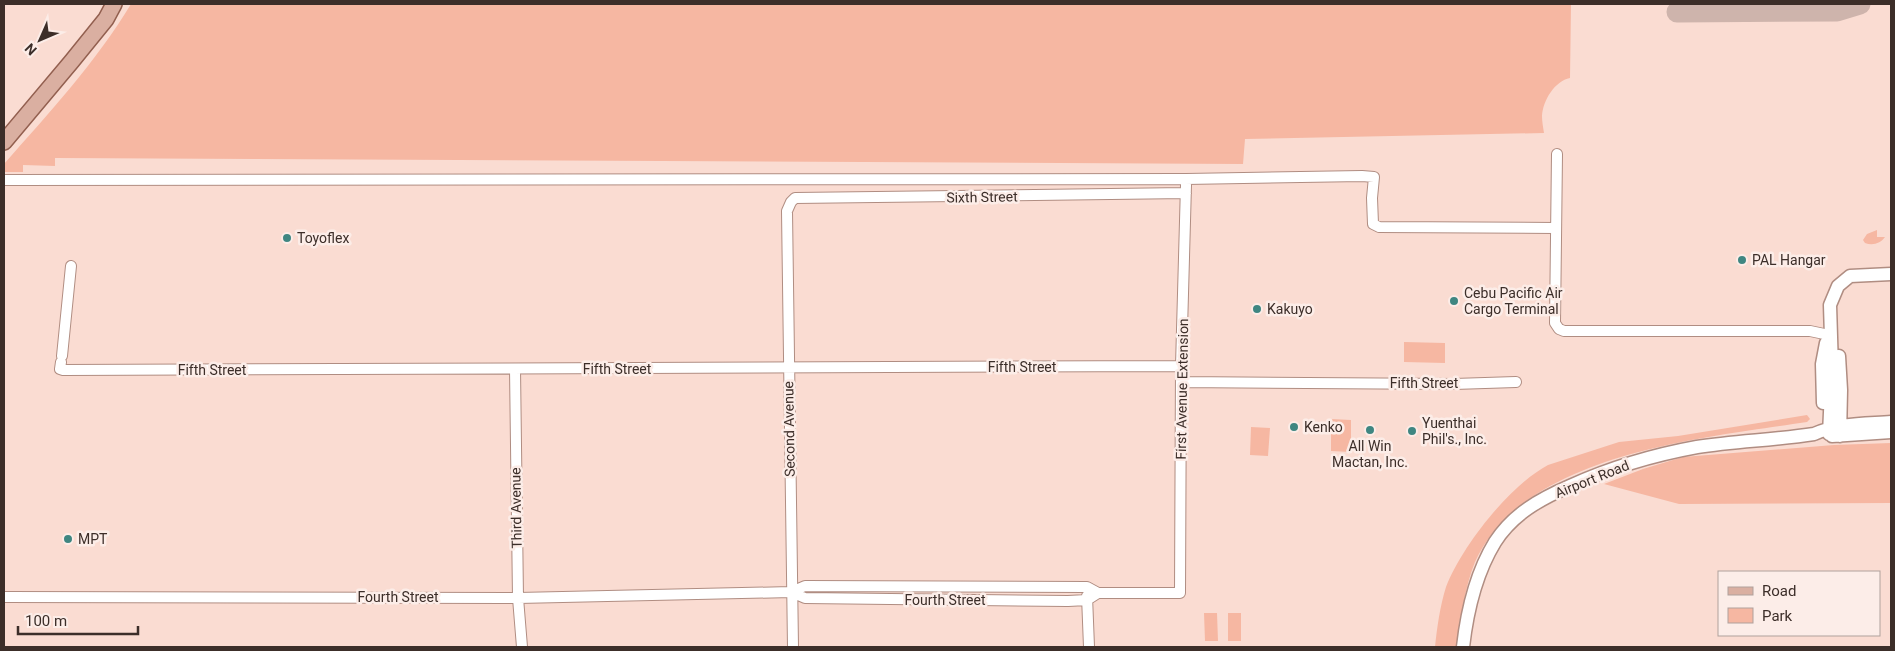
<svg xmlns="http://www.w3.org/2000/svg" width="1895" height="651" font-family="Roboto,sans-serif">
<rect width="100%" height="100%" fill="#fadcd2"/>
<path fill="#f6b7a2" d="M 131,4 L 1571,4 L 1570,78 C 1555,81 1543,100 1542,116 C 1542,121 1543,127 1544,133 L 1245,139 L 1243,164 L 55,158 L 55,166 L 23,165 L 23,172 L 4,172 L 4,164 C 49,113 96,62 131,4 Z
M 1877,230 L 1877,237 L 1885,237 C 1881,243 1873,246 1865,243 L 1863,240 L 1867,234 Z
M 1404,342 L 1445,343 L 1445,363 L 1404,362 Z
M 1807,415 L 1810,419 L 1807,422 C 1704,438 1524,453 1475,562 C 1464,589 1461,619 1456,647 L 1435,647 C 1437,628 1440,606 1446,587 C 1462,546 1509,486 1548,465 L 1619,442 L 1678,436 Z
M 1331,419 L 1351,420 L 1351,452 L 1331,451 Z
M 1251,427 L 1270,428 L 1268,456 L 1250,455 Z
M 1891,443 L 1891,503 L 1679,504 L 1604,484 L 1643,469 L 1683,457 L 1834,445 Z
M 1204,613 L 1217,613 L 1218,641 L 1205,641 Z
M 1228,613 L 1241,613 L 1241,641 L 1228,641 Z"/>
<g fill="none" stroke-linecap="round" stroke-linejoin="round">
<path stroke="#ceb4ac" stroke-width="21" d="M 1677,12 L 1837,11 L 1860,4"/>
<g stroke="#b08d82" stroke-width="12">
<path id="minor" d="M 1557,154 L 1555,323 L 1559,329 L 1564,331 L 1810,331 L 1829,335
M 4,180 L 1186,179 L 1362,176 L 1374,177 L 1372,198 L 1373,224 L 1379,227 L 1556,228
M 62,356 L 71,266
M 61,362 L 60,369 L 63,370 L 1181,366
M 515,369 L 518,598 L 522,647
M 1181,382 L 1454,384 L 1516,382
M 791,592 L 805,598 L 1068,601 L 1087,600 L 1098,593
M 1087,596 L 1089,647
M 4,597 L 518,598 L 791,592 L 805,586 L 1087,587 L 1098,593 L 1180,593 L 1181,366 L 1186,185
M 793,647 L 787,211 L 791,202 L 795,198 L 1186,193"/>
</g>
<g stroke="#b08d82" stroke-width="15">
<path id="tertiary" d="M 1839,356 L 1841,390 L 1840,436
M 1823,403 L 1822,364 L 1826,343
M 1829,434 L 1832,369 L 1830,305 L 1838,286 L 1850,276 L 1891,274
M 1832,436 L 1891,432
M 1463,647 C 1467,612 1476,573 1495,542 C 1513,514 1540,499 1570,486 C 1610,468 1653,455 1697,447 C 1736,441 1775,440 1814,434 C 1838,423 1865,424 1891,422"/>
</g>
<g stroke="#925f4f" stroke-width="18">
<path id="primary" d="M 4,142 L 72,61 L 106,19 L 114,4"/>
</g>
<use href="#minor" stroke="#fff" stroke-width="10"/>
<use href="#tertiary" stroke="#fff" stroke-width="12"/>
<use href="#primary" stroke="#daafa1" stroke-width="15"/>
</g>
<g fill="#3f8681" stroke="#fcede8" stroke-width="2">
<circle cx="287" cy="238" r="5"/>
<circle cx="1742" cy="260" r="5"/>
<circle cx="1454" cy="301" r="5"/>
<circle cx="1257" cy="309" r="5"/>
<circle cx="1294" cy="427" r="5"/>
<circle cx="1370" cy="430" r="5"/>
<circle cx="1412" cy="431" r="5"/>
<circle cx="68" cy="539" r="5"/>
</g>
<g text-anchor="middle" stroke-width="5" stroke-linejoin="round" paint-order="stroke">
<g font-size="14" fill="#3c2e29" stroke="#fcede8">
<text transform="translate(982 197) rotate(-1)" y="5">Sixth Street</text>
<text x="1022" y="372">Fifth Street</text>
<text x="617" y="374">Fifth Street</text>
<text x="212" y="375">Fifth Street</text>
<text x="1424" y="388">Fifth Street</text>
<text transform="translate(1182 389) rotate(-89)" y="5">First Avenue Extension</text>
<text transform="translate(789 429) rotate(-91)" y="5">Second Avenue</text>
<text transform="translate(1592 479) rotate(-22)" y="5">Airport Road</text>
<text transform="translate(516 508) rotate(-91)" y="5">Third Avenue</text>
<text x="398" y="602">Fourth Street</text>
<text x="945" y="605">Fourth Street</text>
</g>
<g font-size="14" fill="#3c2e29" stroke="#fcede8" text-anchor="start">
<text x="297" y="243">Toyoflex</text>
<text x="1752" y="265">PAL Hangar</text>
<text x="1464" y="298">Cebu Pacific Air<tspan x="1464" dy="16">Cargo Terminal</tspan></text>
<text x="1267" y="314">Kakuyo</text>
<text x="1422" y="428">Yuenthai<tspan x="1422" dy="16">Phil's., Inc.</tspan></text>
<text x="1304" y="432">Kenko</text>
<text x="1370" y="451" text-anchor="middle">All Win<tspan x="1370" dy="16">Mactan, Inc.</tspan></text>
<text x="78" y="544">MPT</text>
</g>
</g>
<rect width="1895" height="651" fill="none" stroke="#3c2e29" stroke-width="10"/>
<rect x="1718" y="571" width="162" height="65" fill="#fcede8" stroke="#afa19c"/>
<rect x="1728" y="587" width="25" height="8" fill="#daafa1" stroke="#afa19c"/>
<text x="1762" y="596" font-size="15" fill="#3c2e29">Road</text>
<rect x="1728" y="608" width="25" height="15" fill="#f6b7a2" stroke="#afa19c"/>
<text x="1762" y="621" font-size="15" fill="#3c2e29">Park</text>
<g transform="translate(40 40) rotate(225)" stroke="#fcede8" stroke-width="4" paint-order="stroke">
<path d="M0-4L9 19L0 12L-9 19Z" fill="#3c2e29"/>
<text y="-8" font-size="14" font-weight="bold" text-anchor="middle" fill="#3c2e29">N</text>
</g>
<path d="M18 626v8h120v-8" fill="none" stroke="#3c2e29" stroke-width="2.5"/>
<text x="25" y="626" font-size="15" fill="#3c2e29" stroke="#fcede8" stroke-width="4" paint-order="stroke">100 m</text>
</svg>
